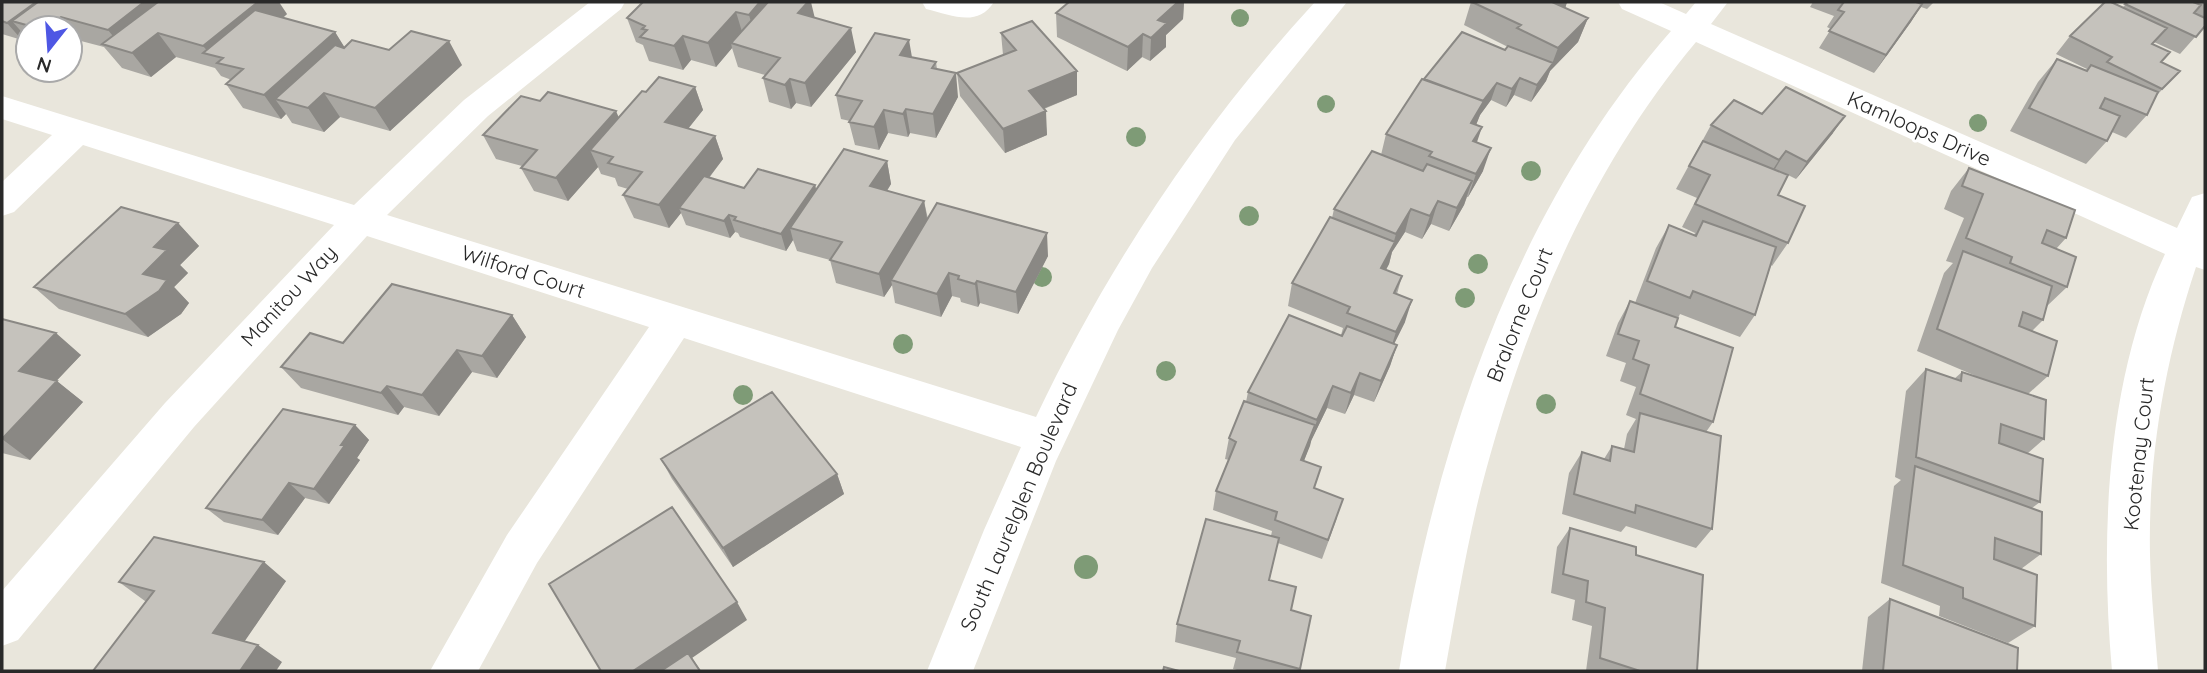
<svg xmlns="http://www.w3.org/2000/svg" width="2207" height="673" font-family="Quicksand,sans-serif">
<rect width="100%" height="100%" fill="#e9e6dc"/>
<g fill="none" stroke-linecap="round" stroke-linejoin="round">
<path fill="#fff" fill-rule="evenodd" d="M 590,2 L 625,2 L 621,9 L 488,116 L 387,215 L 1036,417 C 1109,264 1201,126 1315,2 L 1347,2 L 1235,140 L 1152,268 L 1118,330 L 1056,461 L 973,671 L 927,671 L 984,530 L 1021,447 L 684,338 L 537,563 L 478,671 L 430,671 L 507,535 L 649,327 L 367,236 L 194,427 L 18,640 L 2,646 L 2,591 L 165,403 L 334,225 L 83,145 L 14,212 L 2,216 L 2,182 L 52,135 L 2,119 L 2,96 L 354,205 L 464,100 Z
M 922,2 L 994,2 C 977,28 952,15 926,9 Z
M 1618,2 L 1659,2 L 1686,14 L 1696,2 L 1728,2 L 1711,24 L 2177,228 L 2192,197 L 2205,193 L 2205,270 L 2196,267 C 2165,360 2148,456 2150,555 C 2151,594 2155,632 2158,671 L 2112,671 C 2100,536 2106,379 2165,254 L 1696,42 C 1588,171 1523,327 1481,489 C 1466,549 1456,610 1445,671 L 1399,671 C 1437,442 1516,208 1671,31 L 1622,9 Z"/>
</g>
<g fill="#7e9b76">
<circle cx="1240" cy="18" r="9"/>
<circle cx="1326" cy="104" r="9"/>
<circle cx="1978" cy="123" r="9"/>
<circle cx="1136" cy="137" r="10"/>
<circle cx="1531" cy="171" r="10"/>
<circle cx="1249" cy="216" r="10"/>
<circle cx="1478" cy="264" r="10"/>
<circle cx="1042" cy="277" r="10"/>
<circle cx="1465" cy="298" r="10"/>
<circle cx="903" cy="344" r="10"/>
<circle cx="1166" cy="371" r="10"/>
<circle cx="743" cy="395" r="10"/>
<circle cx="1546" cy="404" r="10"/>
<circle cx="1086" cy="567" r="12"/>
</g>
<path fill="#a9a7a2" d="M 2,2 L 287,14 L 283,18 L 335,32 L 344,47 L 389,50 L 462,65 L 390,131 L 340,117 L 324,132 L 292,123 L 286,114 L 281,119 L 243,108 L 226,84 L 230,80 L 229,79 L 221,76 L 215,68 L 176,57 L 151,77 L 122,68 L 104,47 L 81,41 L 70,49 L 70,28 L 28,28 L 28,40 L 26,37 L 22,40 L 2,34 Z
M 1069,2 L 1184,2 L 1183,19 L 1166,35 L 1166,47 L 1150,61 L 1142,57 L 1127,71 L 1057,37 L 1056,13 Z
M 1471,2 L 1567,2 L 1565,8 L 1588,18 L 1578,42 L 1550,71 L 1546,81 L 1531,102 L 1514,95 L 1506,107 L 1491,100 L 1480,115 L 1476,125 L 1477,143 L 1483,171 L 1468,197 L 1467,197 L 1464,205 L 1449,231 L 1431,224 L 1422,239 L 1405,232 L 1392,252 L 1389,264 L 1386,270 L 1402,276 L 1397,294 L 1405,322 L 1394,344 L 1397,345 L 1390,366 L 1374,402 L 1354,395 L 1345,414 L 1327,408 L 1311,441 L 1304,461 L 1315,488 L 1337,518 L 1322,559 L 1278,543 L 1269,580 L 1291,610 L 1311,616 L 1300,671 L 1241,671 L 1233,669 L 1236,658 L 1175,642 L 1177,624 L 1271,536 L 1272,531 L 1213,510 L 1216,491 L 1229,460 L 1225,459 L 1229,438 L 1246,402 L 1248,392 L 1342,336 L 1341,335 L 1343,328 L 1288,306 L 1292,283 L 1332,218 L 1334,209 L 1381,155 L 1386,134 L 1424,79 L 1505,50 L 1508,47 L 1464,25 Z
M 1813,2 L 1934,2 L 1927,9 L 1921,7 L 1874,73 L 1819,48 L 1831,29 L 1827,27 L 1834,16 L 1810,7 Z
M 2128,2 L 2205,2 L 2205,29 L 2203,28 L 2180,54 L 2154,42 L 2153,44 L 2161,62 L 2180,71 L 2157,95 L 2147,115 L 2126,138 L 2112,132 L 2107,141 L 2086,164 L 2010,131 L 2038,82 L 2057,59 L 2086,70 L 2087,69 L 2056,54 L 2070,36 L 2123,7 Z
M 767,3 L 815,18 L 856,52 L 811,107 L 796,103 L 791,109 L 769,102 L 763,78 L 765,75 L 738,67 L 732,48 L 716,67 L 691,60 L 683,70 L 649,61 L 643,45 L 636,42 L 627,18 Z
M 1001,33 L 1077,95 L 1044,109 L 1047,135 L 1005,153 L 960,96 L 957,73 L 1003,55 Z
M 912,57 L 936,62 L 937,69 L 958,97 L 936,138 L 910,133 L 908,137 L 888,133 L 879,150 L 855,145 L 849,122 L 850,121 L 841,119 L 836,95 Z
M 695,87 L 703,110 L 688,129 L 715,136 L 723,159 L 709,178 L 744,188 L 815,185 L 816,189 L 887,161 L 891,184 L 887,191 L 924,201 L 928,219 L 1048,256 L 1018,314 L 980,303 L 978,307 L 961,302 L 960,298 L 952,296 L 941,317 L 895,303 L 892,285 L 884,297 L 836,283 L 830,260 L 797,251 L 793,240 L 786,251 L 740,237 L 738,233 L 735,232 L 730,238 L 686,225 L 681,213 L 669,228 L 634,218 L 623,195 L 628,189 L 618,186 L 615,178 L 601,174 L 598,167 L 568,201 L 534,191 L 521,168 L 522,166 L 496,159 L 483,135 L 619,118 L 646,92 Z
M 1762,114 L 1833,133 L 1796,179 L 1788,175 L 1778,195 L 1788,243 L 1772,266 L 1771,265 L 1755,315 L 1740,337 L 1680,314 L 1678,318 L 1675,327 L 1713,422 L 1706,432 L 1712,529 L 1696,548 L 1626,526 L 1621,532 L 1562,514 L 1569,473 L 1582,452 L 1604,459 L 1612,446 L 1624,449 L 1627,434 L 1636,419 L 1626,415 L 1636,387 L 1620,381 L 1626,363 L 1606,356 L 1618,323 L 1630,301 L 1635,303 L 1656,248 L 1669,225 L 1694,235 L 1695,233 L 1682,227 L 1697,198 L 1676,189 L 1711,125 Z
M 1969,168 L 2066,238 L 2056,249 L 2067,287 L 2047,306 L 2043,320 L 2032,331 L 2048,376 L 2028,394 L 2044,439 L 2028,453 L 2040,502 L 2032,508 L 2041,554 L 2021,569 L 2035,626 L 2008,643 L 1939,616 L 1940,606 L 1881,583 L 1894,486 L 1901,480 L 1895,477 L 1906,391 L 1926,369 L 1954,379 L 1962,372 L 1976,376 L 1917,351 L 1944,273 L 1953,263 L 1946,261 L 1964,218 L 1944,209 L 1951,191 Z
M 178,223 L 199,246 L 180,265 L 188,273 L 174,287 L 189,303 L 181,314 L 148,337 L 59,309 L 34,287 Z
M 512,315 L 526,337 L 497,378 L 472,372 L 439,416 L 404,407 L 398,415 L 301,388 L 281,367 L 343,343 Z
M 2,319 L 81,355 L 56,381 L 83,402 L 30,460 L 2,453 Z
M 355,425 L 369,440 L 357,458 L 360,460 L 329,504 L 305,498 L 278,535 L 224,522 L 206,508 Z
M 661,459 L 837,474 L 844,494 L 733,567 L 672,479 Z
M 1570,528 L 1636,555 L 1697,671 L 1586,671 L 1592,626 L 1572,620 L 1575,600 L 1551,593 L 1557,547 Z
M 286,581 L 244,641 L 282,662 L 145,601 L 119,582 Z
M 1890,599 L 2017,671 L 1862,671 L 1868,617 Z"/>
<path fill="#8a8884" d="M 36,2 L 75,2 L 12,21 L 26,37 L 22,40 L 7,23 Z
M 144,2 L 193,2 L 125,51 L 108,30 Z
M 258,2 L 279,2 L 287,14 L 227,64 L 223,58 L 210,54 L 203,46 Z
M 756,2 L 767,2 L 772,20 L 756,39 L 749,15 Z
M 808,2 L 811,2 L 816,23 L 798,13 Z
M 1178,2 L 1184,2 L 1183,19 L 1166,35 L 1166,47 L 1150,61 L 1151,38 L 1158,20 Z
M 1556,2 L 1567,2 L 1565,9 L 1546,27 Z
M 1922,4 L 1911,22 L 1874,73 L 1886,55 Z
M 736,12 L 743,35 L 731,43 L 732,48 L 716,67 L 708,43 Z
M 61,17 L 81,41 L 70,49 L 70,28 L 45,28 Z
M 1588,18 L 1578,42 L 1550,71 L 1546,81 L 1531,102 L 1537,85 L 1552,64 L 1558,48 Z
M 851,28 L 856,52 L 811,107 L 805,83 Z
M 335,32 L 350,56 L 275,99 L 286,114 L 281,119 L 264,95 Z
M 158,33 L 176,57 L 151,77 L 132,53 Z
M 1143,34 L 1142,57 L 1127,71 L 1128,47 Z
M 683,36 L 691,60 L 683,70 L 674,46 Z
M 909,40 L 913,63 L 900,55 Z
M 449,41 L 462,65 L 390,131 L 375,108 Z
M 1077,71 L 1077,95 L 1030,114 L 1029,91 Z
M 956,73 L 958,97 L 936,138 L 933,114 Z
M 1520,78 L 1514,95 L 1506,107 L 1512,89 Z
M 790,79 L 796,103 L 791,109 L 785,85 Z
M 1497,83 L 1491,100 L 1480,115 L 1476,125 L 1471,123 L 1481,103 Z
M 695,87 L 703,110 L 674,146 L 665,122 Z
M 324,93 L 340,117 L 324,132 L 308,108 Z
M 906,109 L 910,133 L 908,137 L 903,114 Z
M 884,110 L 888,133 L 879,150 L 874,127 Z
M 616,111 L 626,134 L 590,150 L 598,167 L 568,201 L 556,178 Z
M 1046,111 L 1047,135 L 1005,153 L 1003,129 Z
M 1845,116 L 1833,133 L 1796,179 L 1807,162 Z
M 1482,127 L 1474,151 L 1473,141 Z
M 715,136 L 723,159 L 684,210 L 679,208 L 681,213 L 669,228 L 659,205 Z
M 1491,148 L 1483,171 L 1468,197 L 1476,174 Z
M 1786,151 L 1775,169 L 1768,177 L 1779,160 Z
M 887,161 L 891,184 L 875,209 L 870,186 Z
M 1472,181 L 1464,205 L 1449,231 L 1457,208 Z
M 815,185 L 819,202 L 790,228 L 793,240 L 786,251 L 781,234 Z
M 924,201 L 928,224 L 891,280 L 892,285 L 884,297 L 879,274 Z
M 1438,201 L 1431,224 L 1422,239 L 1430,216 Z
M 1411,209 L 1405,232 L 1392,252 L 1389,264 L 1374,291 L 1381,268 L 1392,248 L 1396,234 Z
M 729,215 L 735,232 L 730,238 L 724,221 Z
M 178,223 L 199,246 L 180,265 L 188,273 L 174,287 L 189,303 L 181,314 L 148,337 L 125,314 L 154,247 Z
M 1047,233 L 1048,256 L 1018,314 L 1016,292 Z
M 949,273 L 952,296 L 941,317 L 937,294 Z
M 977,281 L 980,303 L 978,307 L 975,284 Z
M 1412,300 L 1405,322 L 1389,354 L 1396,332 Z
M 512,315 L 526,337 L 497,378 L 482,356 Z
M 56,333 L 81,355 L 45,393 L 19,371 Z
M 1397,345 L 1390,366 L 1374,402 L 1381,381 Z
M 457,350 L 472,372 L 439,416 L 422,395 Z
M 1360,373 L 1354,395 L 1345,414 L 1351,393 Z
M 57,381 L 83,402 L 30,460 L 2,439 Z
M 387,386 L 404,407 L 398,415 L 381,393 Z
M 1333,386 L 1327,408 L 1311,441 L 1317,420 Z
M 355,425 L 369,440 L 357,458 L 360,460 L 329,504 L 314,489 L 341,445 Z
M 1315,425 L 1310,446 L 1296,480 L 1301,460 Z
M 837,474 L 844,494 L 733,567 L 723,548 Z
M 289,483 L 305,498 L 278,535 L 262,520 Z
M 264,562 L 286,581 L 238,651 L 213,633 Z
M 737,602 L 747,620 L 692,658 L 701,671 L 633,671 Z
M 258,645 L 282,662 L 276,671 L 240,671 Z"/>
<path fill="#c5c2bc" stroke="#8a8884" stroke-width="2" d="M 2,2 L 36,2 L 7,23 L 2,21 Z
M 38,2 L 144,2 L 108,30 L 61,17 L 45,28 L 37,28 L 12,21 Z
M 158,2 L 258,2 L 203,46 L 158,33 L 132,53 L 102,44 Z
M 643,2 L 760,2 L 749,15 L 736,12 L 708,43 L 683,36 L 674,46 L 640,37 L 647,30 L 642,29 L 645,26 L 627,18 Z
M 768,2 L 808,2 L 798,13 L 851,28 L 805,83 L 790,79 L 785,85 L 763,78 L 780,58 L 731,43 Z
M 1069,2 L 1178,2 L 1158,20 L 1167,23 L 1151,38 L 1143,34 L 1128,47 L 1056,13 Z
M 1472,2 L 1556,2 L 1554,3 L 1588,18 L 1558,48 L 1517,28 L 1521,25 Z
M 1844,2 L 1916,2 L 1922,4 L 1886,55 L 1829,31 L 1844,12 L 1838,10 Z
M 2105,2 L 2111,2 L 2167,28 L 2152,44 L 2170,52 L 2161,62 L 2180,71 L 2162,89 L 2107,62 L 2112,57 L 2070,36 Z
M 2128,2 L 2193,2 L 2201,5 L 2194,13 L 2205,18 L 2205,26 L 2196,37 L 2125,4 Z
M 255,10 L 335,32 L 264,95 L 226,84 L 243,69 L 217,63 L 223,58 L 203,53 Z
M 1032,21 L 1077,71 L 1029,91 L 1046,111 L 1003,129 L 957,73 L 1016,50 L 1001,33 Z
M 411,31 L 449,41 L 375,108 L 324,93 L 308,108 L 275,99 L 335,45 L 344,48 L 352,40 L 389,50 Z
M 1462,32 L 1505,50 L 1508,46 L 1553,63 L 1537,85 L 1520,78 L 1512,89 L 1497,83 L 1483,101 L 1424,79 Z
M 875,33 L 909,40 L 900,55 L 936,62 L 932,68 L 956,73 L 933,114 L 906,109 L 903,114 L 884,110 L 874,127 L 849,122 L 862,101 L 836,95 Z
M 2057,59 L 2087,71 L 2091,65 L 2158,92 L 2147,115 L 2105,98 L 2100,108 L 2120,116 L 2107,141 L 2029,108 Z
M 659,77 L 695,87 L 665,122 L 715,136 L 659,205 L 623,195 L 642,172 L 608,163 L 613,157 L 590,150 L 642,91 L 646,92 Z
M 1422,79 L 1484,101 L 1471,123 L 1482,127 L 1473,141 L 1491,148 L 1476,174 L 1429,156 L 1432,152 L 1386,134 Z
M 1786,87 L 1845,116 L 1807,162 L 1786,151 L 1779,160 L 1711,125 L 1734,100 L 1762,114 Z
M 548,92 L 616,111 L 556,178 L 521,168 L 537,150 L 483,135 L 521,96 L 540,101 Z
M 1703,141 L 1788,175 L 1778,195 L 1805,206 L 1788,243 L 1695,204 L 1710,175 L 1689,166 Z
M 844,149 L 887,161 L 870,186 L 924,201 L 879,274 L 830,260 L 842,242 L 790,228 Z
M 1372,151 L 1423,171 L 1427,164 L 1472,181 L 1457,208 L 1438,201 L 1430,216 L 1411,209 L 1396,234 L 1334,209 Z
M 1969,168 L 2075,210 L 2066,238 L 2047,230 L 2042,243 L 2076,257 L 2067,287 L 2010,263 L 2012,257 L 1966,238 L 1983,194 L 1962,186 Z
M 758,169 L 815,185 L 781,234 L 734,220 L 736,217 L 729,215 L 724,221 L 679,208 L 704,176 L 744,188 Z
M 937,203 L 1047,233 L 1016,292 L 977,281 L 975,284 L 958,279 L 959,276 L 949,273 L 937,294 L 891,280 Z
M 121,207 L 178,223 L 154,247 L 167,250 L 143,274 L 167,280 L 159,291 L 125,314 L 34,287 Z
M 1330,217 L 1395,242 L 1381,268 L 1402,276 L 1394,293 L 1412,300 L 1396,332 L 1347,313 L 1350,307 L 1292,283 Z
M 1703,221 L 1776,247 L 1755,315 L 1693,291 L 1690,298 L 1647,281 L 1669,225 L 1696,236 Z
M 1963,251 L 2052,286 L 2043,320 L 2023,312 L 2019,326 L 2057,341 L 2048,376 L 1937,329 Z
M 392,284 L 512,315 L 482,356 L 457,350 L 422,395 L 387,386 L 381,393 L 281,367 L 310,333 L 343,343 Z
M 1630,301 L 1678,318 L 1675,327 L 1733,348 L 1713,422 L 1640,394 L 1649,365 L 1633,359 L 1639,341 L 1618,334 Z
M 1289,315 L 1342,336 L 1347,326 L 1397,345 L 1381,381 L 1360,373 L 1351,393 L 1333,386 L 1317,420 L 1248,392 Z
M 2,319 L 56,333 L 19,371 L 57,381 L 2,439 Z
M 1926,369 L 1961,381 L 1962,372 L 2046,400 L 2044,439 L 2001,424 L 1999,443 L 2043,459 L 2040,502 L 1916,457 Z
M 772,392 L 837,474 L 723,548 L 661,459 Z
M 1244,401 L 1315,425 L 1301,460 L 1321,467 L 1314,488 L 1343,499 L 1328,540 L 1275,520 L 1277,512 L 1216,491 L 1236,442 L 1229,438 Z
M 283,409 L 355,425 L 341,445 L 345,445 L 314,489 L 289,483 L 262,520 L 206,508 Z
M 1640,413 L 1721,436 L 1712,529 L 1636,505 L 1635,513 L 1574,494 L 1582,452 L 1610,461 L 1612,446 L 1634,452 Z
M 1915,466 L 2042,512 L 2041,554 L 1995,538 L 1994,559 L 2037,575 L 2035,626 L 1963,598 L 1963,588 L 1903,565 Z
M 672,507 L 737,602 L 633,671 L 601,671 L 549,584 Z
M 1206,519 L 1279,538 L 1269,580 L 1296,587 L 1291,610 L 1311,616 L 1300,669 L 1237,652 L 1240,641 L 1177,624 Z
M 1570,528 L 1636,547 L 1636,555 L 1703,575 L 1697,671 L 1640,671 L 1600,658 L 1605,608 L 1586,602 L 1588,581 L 1563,574 Z
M 154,537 L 264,562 L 213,633 L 258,645 L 240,671 L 93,671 L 154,591 L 119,582 Z
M 1890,599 L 2018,648 L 2017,671 L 1883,671 Z
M 688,653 L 700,671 L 661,671 Z
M 1164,667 L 1179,671 L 1163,671 Z"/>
<g text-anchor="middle" stroke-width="6" stroke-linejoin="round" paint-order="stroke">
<g font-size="21" fill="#292929" stroke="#fff">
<text transform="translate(1919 129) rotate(24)" y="7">Kamloops Drive</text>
<text transform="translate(523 272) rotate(18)" y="7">Wilford Court</text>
<text transform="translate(289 296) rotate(-47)" y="7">Manitou Way</text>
<text transform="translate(1520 315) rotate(-68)" y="7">Bralorne Court</text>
<text transform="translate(2139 454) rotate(-84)" y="7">Kootenay Court</text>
<text transform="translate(1019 507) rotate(-67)" y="7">South Laurelglen Boulevard</text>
</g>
</g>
<rect width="2207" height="673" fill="none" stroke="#292929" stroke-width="7"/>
<g transform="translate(49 49) rotate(197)"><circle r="33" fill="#ffffff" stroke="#a9a9a9" stroke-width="2"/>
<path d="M0-5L12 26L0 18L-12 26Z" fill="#4e57e4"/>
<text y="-10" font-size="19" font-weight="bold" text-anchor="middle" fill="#292929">N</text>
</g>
</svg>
